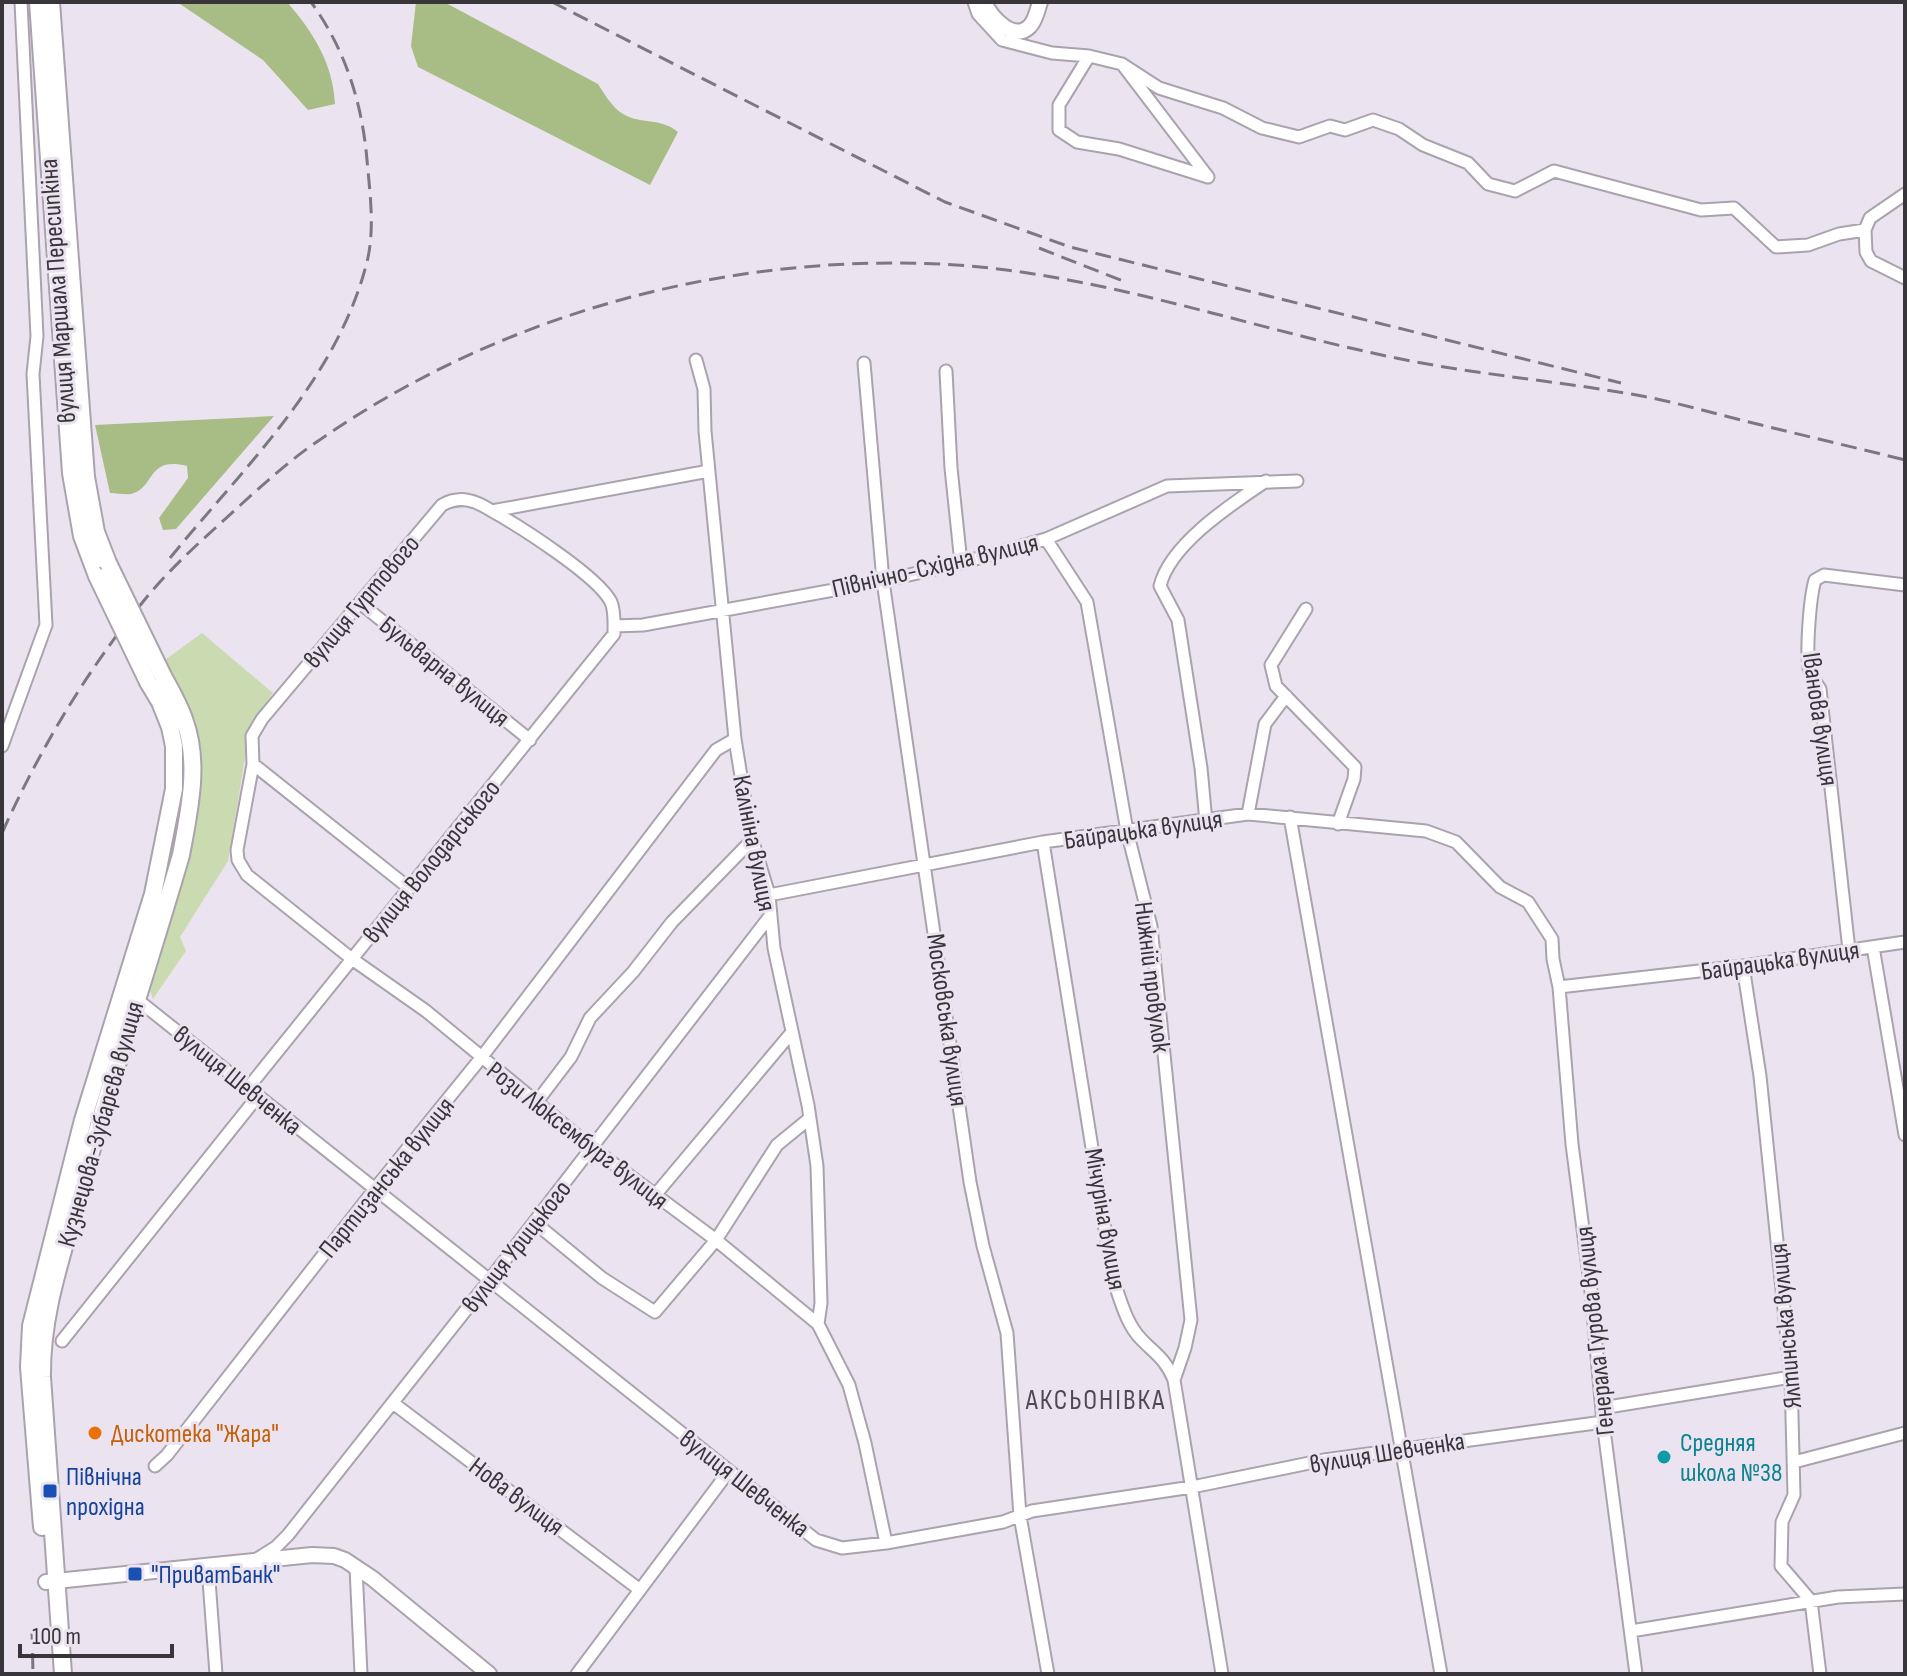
<svg xmlns="http://www.w3.org/2000/svg" width="1907" height="1676" font-family="'Sofia Sans Condensed',sans-serif">
<rect width="100%" height="100%" fill="#ebe4f0"/>
<path fill="#cadab1" d="M 202,633 L 273,693 L 257,715 L 248,740 L 228,861 L 180,937 L 186,951 L 153,999 L 148,985 L 189,856 L 198,740 L 187,706 L 165,660 Z"/>
<path fill="#a8bd85" d="M 177,2 L 287,2 C 313,32 333,63 335,104 L 308,110 L 263,60 Z
M 416,2 L 444,2 L 598,84 C 605,95 612,107 623,114 C 641,125 660,117 678,132 L 650,185 L 418,67 L 411,46 Z
M 274,416 L 176,529 L 163,530 L 159,518 L 188,478 L 187,466 C 146,456 156,488 131,494 C 125,495 116,493 110,493 L 95,425 Z"/>
<g fill="none" stroke-linecap="round" stroke-linejoin="round">
<g stroke="#aaa3ae" stroke-width="15">
<path id="minor" d="M 974,2 L 978,14 L 1002,40 L 1052,53 L 1089,56 L 1122,64 L 1208,177 L 1119,149 L 1077,142 L 1059,130 L 1059,105 L 1089,56
M 1122,64 L 1159,88 L 1223,108 L 1262,128 L 1299,137 L 1330,126 L 1345,130 L 1373,120 L 1399,129 L 1423,145 L 1468,163 L 1488,184 L 1515,191 L 1554,171 L 1701,210 L 1734,208 L 1776,247 L 1808,245 L 1839,234 L 1865,230
M 1905,194 L 1870,218 L 1865,230 L 1866,252 L 1871,261 L 1905,278
M 696,360 L 704,389 L 705,431 L 735,739 L 750,832 L 769,895 L 774,948 L 808,1105 L 817,1166 L 821,1303 L 818,1324
M 864,363 L 883,581 L 970,1182 L 983,1246 L 1007,1333 L 1020,1516 L 1048,1674
M 946,371 L 951,468 L 961,563
M 1046,539 L 1087,602 L 1127,831 L 1151,926 L 1191,1320 L 1185,1348 L 1174,1380
M 360,603 L 530,740
M 1306,609 L 1271,665 L 1276,686 L 1355,767 L 1354,779 L 1338,824
M 614,626 L 643,625 L 883,581 L 961,563 L 1046,539 L 1167,486 L 1297,481
M 2,746 L 46,625 L 33,374 L 37,336 L 21,2
M 253,764 L 237,850 L 238,860 L 247,875 L 352,959 L 426,1011 L 591,1147 L 716,1240 L 818,1324 L 849,1385 L 865,1443 L 886,1543
M 1248,814 L 1265,724 L 1286,696
M 1290,817 L 1441,1674
M 1206,822 L 1201,768 L 1178,620 L 1160,586 C 1170,544 1232,504 1266,481
M 1043,842 L 1113,1279 C 1120,1298 1126,1324 1141,1339 C 1155,1354 1165,1358 1174,1380 L 1222,1674
M 409,888 L 253,764 L 252,736 L 262,719 L 442,505 C 460,495 475,500 492,511 L 709,471
M 769,895 L 1043,842 L 1248,814 L 1426,831 L 1456,842 L 1500,887 L 1528,902 L 1552,939 L 1553,959 L 1559,987 L 1572,1144 L 1591,1291 L 1603,1422 L 1636,1674
M 1873,947 L 1905,1135
M 1849,950 L 1820,689 C 1817,684 1812,678 1810,672 C 1805,656 1810,597 1815,580 L 1824,575 L 1905,585
M 1743,966 L 1760,1076 L 1791,1377 L 1794,1495 L 1782,1522 L 1781,1566 L 1811,1601 L 1820,1674
M 1559,987 L 1743,966 L 1905,942
M 134,997 L 816,1540 L 842,1548 L 886,1543 L 1003,1522 L 1032,1511 L 1192,1487 L 1324,1460 L 1603,1422
M 248,1088 L 614,634 C 614,624 615,611 611,602 C 598,576 519,526 492,511
M 536,1103 L 571,1057 L 590,1018 L 633,972 L 672,922 L 753,839
M 656,1194 L 792,1032
M 534,1222 L 602,1278 L 655,1312 L 716,1240 L 777,1145 L 810,1118
M 62,1341 L 258,1096
M 393,1403 L 640,1590
M 1602,1408 L 1791,1377
M 1794,1462 L 1905,1433
M 155,1466 L 167,1455 L 374,1190 L 481,1058 L 716,750 L 735,739
M 257,1559 L 276,1547 L 288,1535 L 488,1282 L 770,916
M 208,1567 L 216,1674
M 356,1568 L 361,1674
M 1631,1631 L 1838,1597 L 1905,1594
M 577,1674 L 729,1471"/>
</g>
<g stroke="#aaa3ae" stroke-width="18">
<path id="tertiary" d="M 984,2 C 990,15 1013,44 1030,26 C 1035,21 1038,9 1040,2
M 46,1582 L 312,1555 L 334,1556 L 345,1560 L 372,1578 L 489,1674"/>
</g>
<g stroke="#aaa3ae" stroke-width="20">
<path id="secondary" d="M 38,2 L 71,473 L 82,536 L 97,576
M 51,2 L 86,477 L 96,532 L 108,563
M 42,1527 L 29,1367 L 31,1326 L 83,1120 L 153,894 L 174,789 L 174,746 L 170,727 L 160,702 L 148,682
M 63,1674 L 42,1377 C 41,1317 60,1262 76,1205 C 108,1087 147,972 181,855 C 189,812 200,764 185,722 C 180,706 171,691 163,676"/>
</g>
<use href="#minor" stroke="#fff" stroke-width="11"/>
<use href="#tertiary" stroke="#fff" stroke-width="14"/>
<use href="#secondary" stroke="#fff" stroke-width="16"/>
<path stroke="#7c787f" stroke-width="3" stroke-dasharray="16 8" stroke-linecap="butt" d="M 552,2 L 945,202 L 1070,247 L 1621,383
M 1039,248 L 1128,283
M 170,558 C 244,467 337,380 367,262 C 375,229 370,194 367,160 C 362,102 345,49 311,2
M 2,833 C 39,751 85,673 142,603 C 169,569 202,540 234,511 C 258,489 282,467 308,448 C 492,317 716,254 941,264 C 1096,272 1245,327 1396,358 C 1477,375 1560,381 1642,396 C 1674,402 1705,411 1737,419 C 1793,433 1849,446 1905,460
M 32,1629 L 33,1674"/>
<g stroke="#aaa3ae" stroke-width="20" stroke-linecap="butt">
<path id="secondary-bridge" d="M 108,563 L 163,676
M 97,576 L 148,682"/>
</g>
<use href="#secondary-bridge" stroke="#fff" stroke-width="16"/>
</g>
<circle fill="#e8710a" stroke="#ebe4f0" stroke-width="3" cx="95" cy="1433" r="8"/>
<circle fill="#0f9aa8" stroke="#ebe4f0" stroke-width="3" cx="1664" cy="1457" r="8"/>
<g fill="#1a4fb4" stroke="#ebe4f0" stroke-width="3">
<rect x="42" y="1483" width="16" height="16" rx="4"/>
<rect x="127" y="1566" width="16" height="16" rx="4"/>
</g>
<g text-anchor="middle" stroke-width="6" stroke-linejoin="round" paint-order="stroke">
<g font-size="26" fill="#39363b" stroke="#ebe4f0">
<text transform="translate(57 291) rotate(-94)" y="9">вулиця Маршала Пересипкіна</text>
<text transform="translate(935 565) rotate(-13)" y="9">Північно-Східна вулиця</text>
<text transform="translate(361 601) rotate(-50)" y="9">вулиця Гуртового</text>
<text transform="translate(445 671) rotate(39)" y="9">Бульварна вулиця</text>
<text transform="translate(1821 719) rotate(82)" y="9">Іванова вулиця</text>
<text transform="translate(1143 829) rotate(-8)" y="9">Байрацька вулиця</text>
<text transform="translate(755 843) rotate(79)" y="9">Калініна вулиця</text>
<text transform="translate(431 861) rotate(-51)" y="9">вулиця Володарського</text>
<text transform="translate(1780 960) rotate(-8)" y="9">Байрацька вулиця</text>
<text transform="translate(1153 977) rotate(83)" y="9">Нижній провулок</text>
<text transform="translate(948 1020) rotate(82)" y="9">Московська вулиця</text>
<text transform="translate(238 1080) rotate(39)" y="9">вулиця Шевченка</text>
<text transform="translate(100 1124) rotate(-74)" y="9">Кузнецова-Зубарєва вулиця</text>
<text transform="translate(578 1135) rotate(38)" y="9">Рози Люксембург вулиця</text>
<text transform="translate(386 1177) rotate(-51)" y="9">Партизанська вулиця</text>
<text transform="translate(1106 1219) rotate(80)" y="9">Мічуріна вулиця</text>
<text transform="translate(516 1246) rotate(-52)" y="9">вулиця Урицького</text>
<text transform="translate(1785 1326) rotate(-95)" y="9">Ялтинська вулиця</text>
<text transform="translate(1594 1331) rotate(-96)" y="9">Генерала Гурова вулиця</text>
<text transform="translate(1387 1452) rotate(-9)" y="9">вулиця Шевченка</text>
<text transform="translate(745 1483) rotate(38)" y="9">вулиця Шевченка</text>
<text transform="translate(517 1496) rotate(37)" y="9">Нова вулиця</text>
</g>
<g font-size="26" fill="#c56008" stroke="#ebe4f0" text-anchor="start">
<text x="111" y="1442">Дискотека "Жара"</text>
</g>
<g font-size="26" fill="#0d838f" stroke="#ebe4f0" text-anchor="start">
<text x="1680" y="1451">Средняя<tspan x="1680" dy="30">школа №38</tspan></text>
</g>
<g font-size="26" fill="#164399" stroke="#ebe4f0" text-anchor="start">
<text x="66" y="1485">Північна<tspan x="66" dy="30">прохідна</tspan></text>
<text x="151" y="1583">"ПриватБанк"</text>
</g>
<g font-size="28" letter-spacing="2" fill="#4f4953" stroke="#ebe4f0">
<text x="1096" y="1409">АКСЬОНІВКА</text>
</g>
</g>
<rect width="1907" height="1676" fill="none" stroke="#39363b" stroke-width="8"/>
<path d="M20 1644v12h152v-12" fill="none" stroke="#39363b" stroke-width="4"/>
<text x="32" y="1644" font-size="24" fill="#39363b" stroke="#ebe4f0" stroke-width="6" paint-order="stroke">100 m</text>
</svg>
